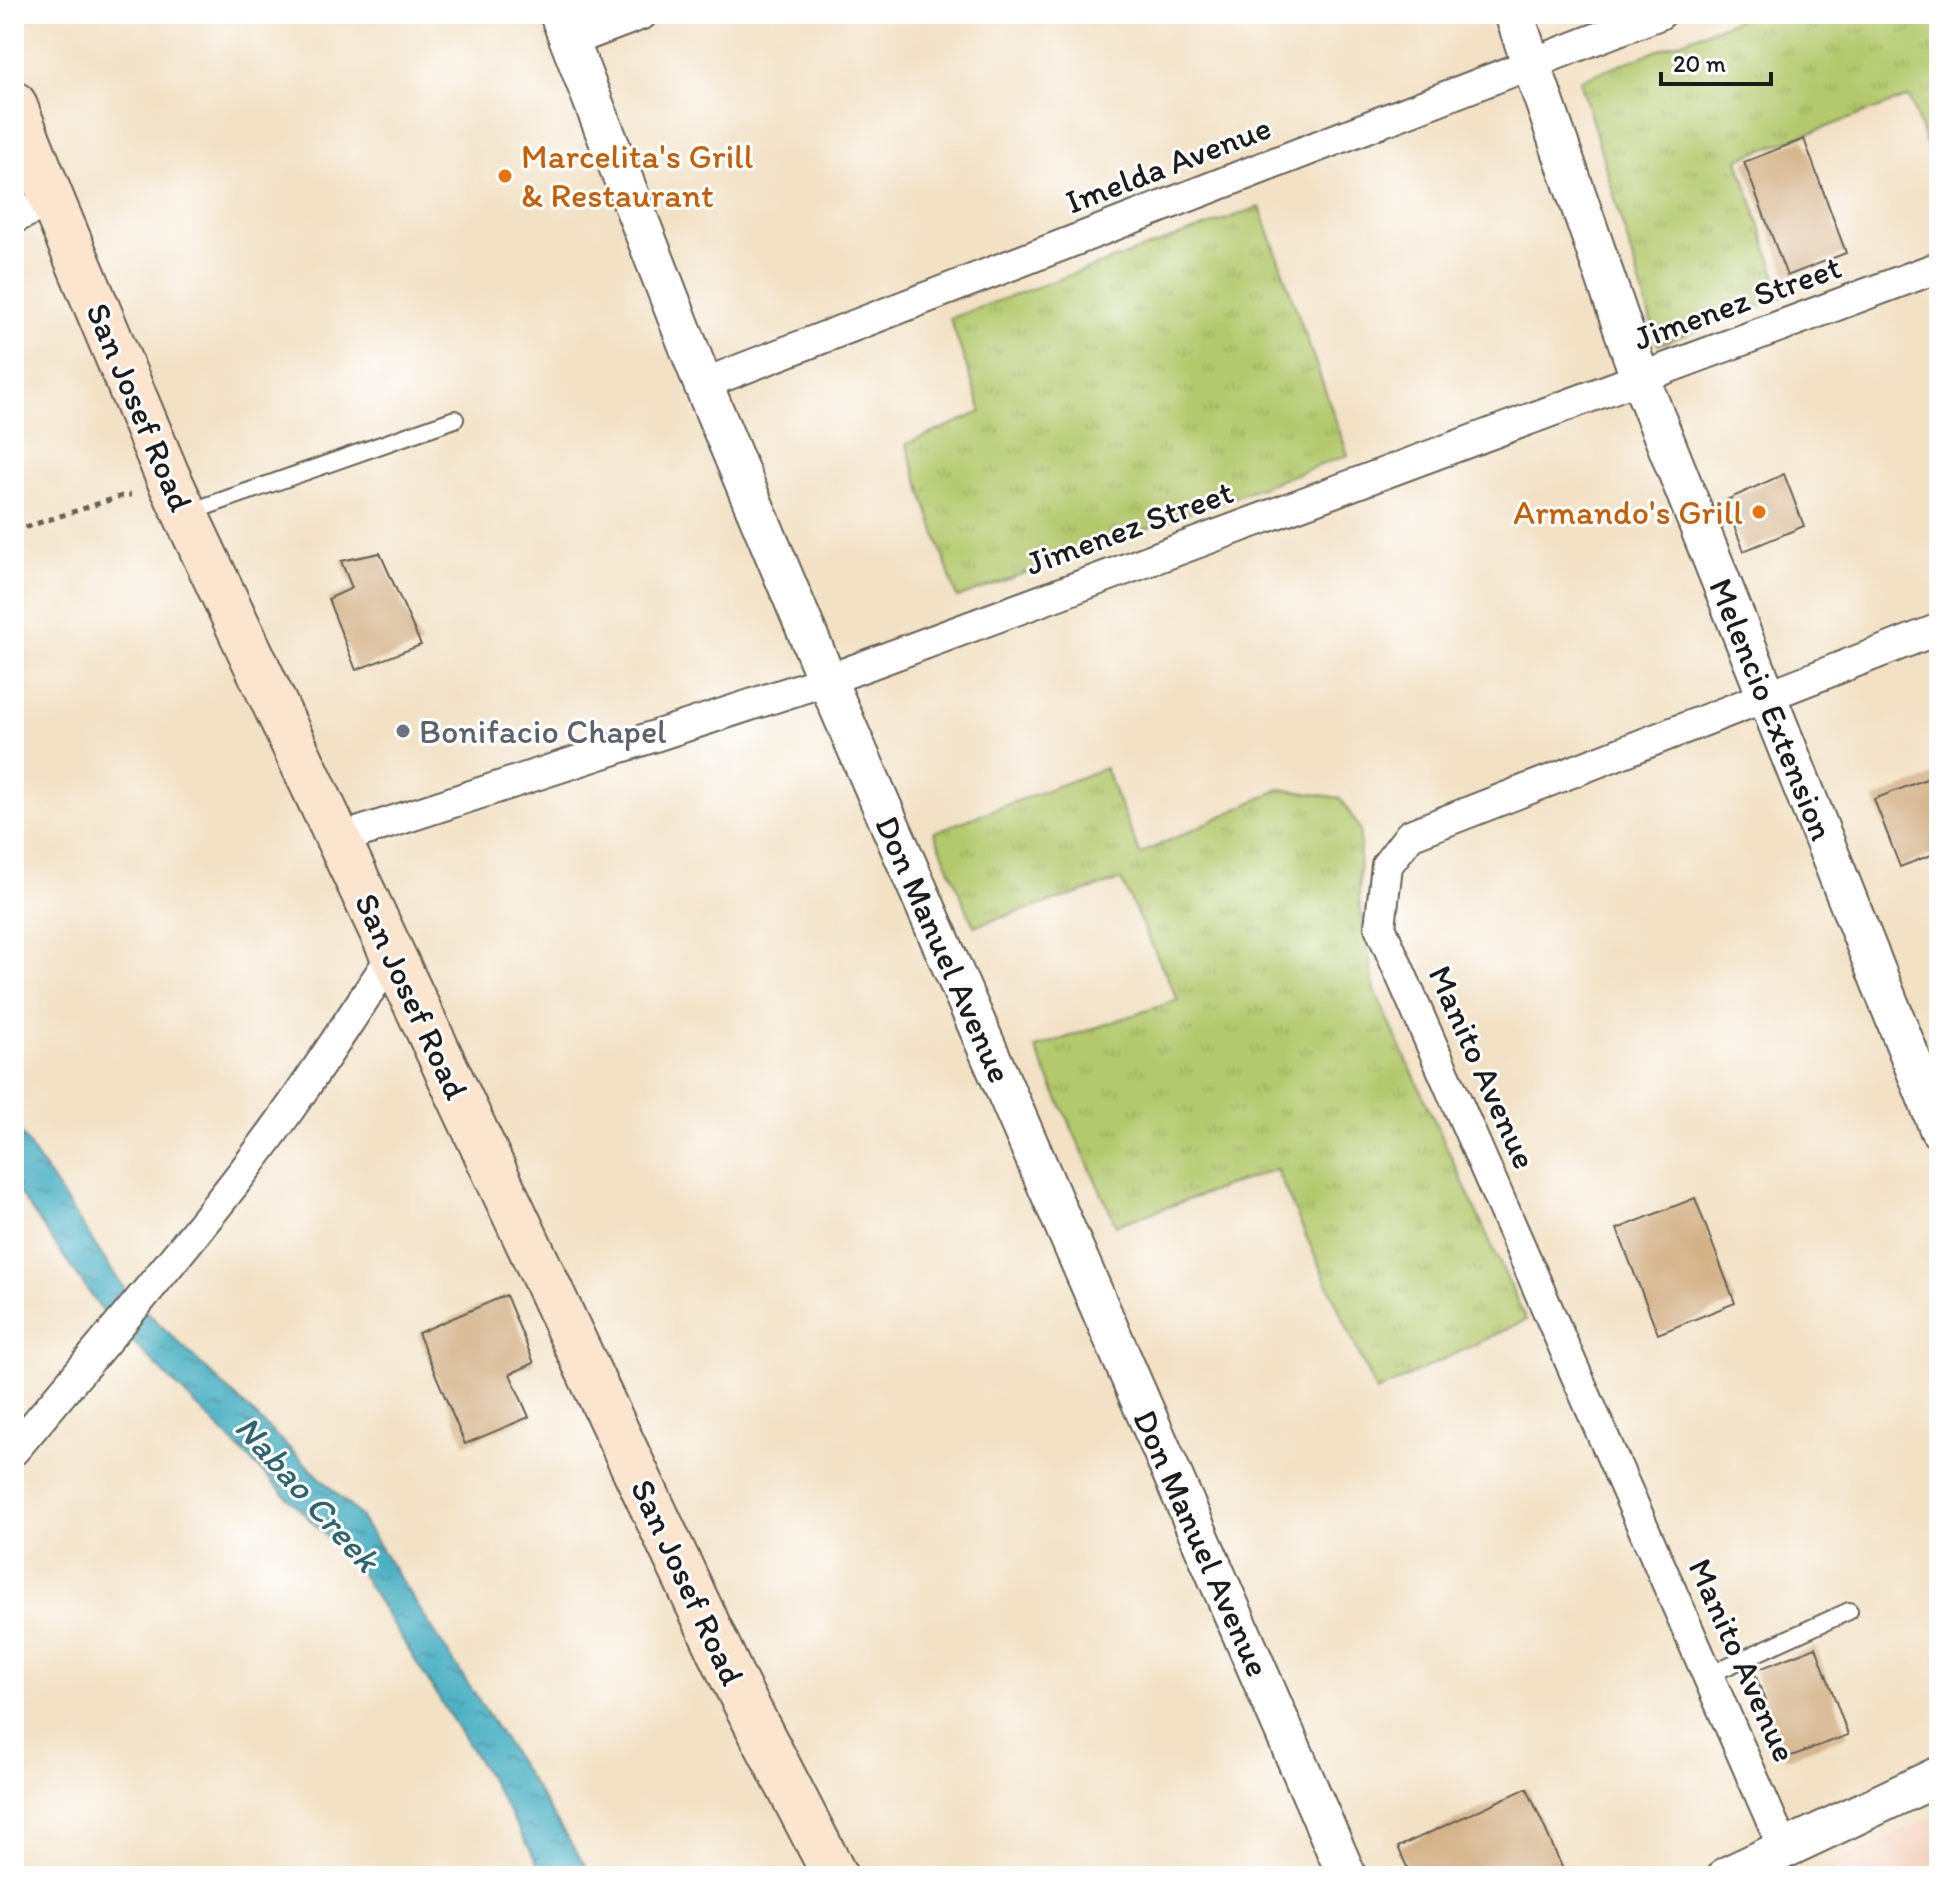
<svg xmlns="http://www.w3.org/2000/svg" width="1953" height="1890" font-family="Itim,sans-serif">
<defs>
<pattern id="grass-tufts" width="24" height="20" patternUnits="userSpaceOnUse" patternTransform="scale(2)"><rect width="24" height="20" fill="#b4c96d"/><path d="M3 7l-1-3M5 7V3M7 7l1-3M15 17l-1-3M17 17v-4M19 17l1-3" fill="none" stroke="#9aac5e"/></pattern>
<pattern id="water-ripples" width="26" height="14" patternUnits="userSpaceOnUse" patternTransform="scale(2)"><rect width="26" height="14" fill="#41acc0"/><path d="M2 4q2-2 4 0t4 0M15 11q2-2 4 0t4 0" fill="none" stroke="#368b9b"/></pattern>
</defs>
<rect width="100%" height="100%" fill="#fff"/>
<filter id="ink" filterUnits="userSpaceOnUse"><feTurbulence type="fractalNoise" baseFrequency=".0125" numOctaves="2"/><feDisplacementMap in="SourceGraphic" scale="16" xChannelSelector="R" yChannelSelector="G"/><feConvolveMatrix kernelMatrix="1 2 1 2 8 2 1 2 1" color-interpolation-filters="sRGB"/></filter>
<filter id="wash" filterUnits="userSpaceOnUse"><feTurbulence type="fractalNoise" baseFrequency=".006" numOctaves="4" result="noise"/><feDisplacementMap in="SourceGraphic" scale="32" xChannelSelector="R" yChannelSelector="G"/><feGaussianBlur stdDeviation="1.8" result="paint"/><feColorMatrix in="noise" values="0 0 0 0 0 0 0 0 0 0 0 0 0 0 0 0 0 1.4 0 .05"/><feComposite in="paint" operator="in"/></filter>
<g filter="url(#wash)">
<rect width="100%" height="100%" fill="#f2e1c4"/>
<path fill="#f4d3bf" d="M 1939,1814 L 1939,1876 L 1807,1876 Z"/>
<path fill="url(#grass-tufts)" stroke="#687244" stroke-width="2" d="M 1752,14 L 1939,14 L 1939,180 L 1909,97 L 1738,159 L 1783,297 L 1658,345 L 1580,80 Z
M 1260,207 L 1348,455 L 957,598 L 906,444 L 982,412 L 950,318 Z
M 1105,768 L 1140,854 L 1280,789 L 1340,798 L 1360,829 L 1359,900 L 1375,991 L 1526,1320 L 1376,1392 L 1276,1169 L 1116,1225 L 1035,1048 L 1178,1000 L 1121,880 L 974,926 L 934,832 Z"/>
<path fill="url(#water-ripples)" stroke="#2e646e" stroke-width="2" d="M 14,1123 L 127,1293 L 359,1515 L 592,1876 L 545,1876 L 495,1788 L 356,1566 L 103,1312 L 14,1186 Z"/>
<g id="blocks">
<path fill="#d4b288" d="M 1804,139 L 1846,253 L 1787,276 L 1744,162 Z
M 1784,474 L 1804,526 L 1744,551 L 1724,501 Z
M 380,553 L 421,645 L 356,670 L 328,599 L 352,588 L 341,561 Z
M 1939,774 L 1939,852 L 1900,867 L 1874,799 Z
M 1695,1198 L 1735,1303 L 1658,1334 L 1617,1229 Z
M 506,1295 L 534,1363 L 510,1374 L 529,1417 L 465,1444 L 418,1333 Z
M 1816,1647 L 1848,1735 L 1786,1758 L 1754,1671 Z
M 1527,1788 L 1566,1876 L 1411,1876 L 1398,1847 Z"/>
</g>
</g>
<g filter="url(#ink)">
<use href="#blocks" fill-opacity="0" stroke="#676157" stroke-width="2"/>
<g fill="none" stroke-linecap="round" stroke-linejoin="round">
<g stroke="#676157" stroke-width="20">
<path id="service" d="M 187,513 L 455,419
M 1708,1675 L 1849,1611"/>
</g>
<g stroke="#676157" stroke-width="34">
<path id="minor" d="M 568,42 L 642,14
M 14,218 L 52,200
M 703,384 L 1660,14
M 339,839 L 827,680 L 1939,267
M 14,1450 C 88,1361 165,1273 236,1181 C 293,1109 342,1031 393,955
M 1784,1849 L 1380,927 L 1387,865 L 1410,835 L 1939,629"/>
</g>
<g stroke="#676157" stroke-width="42">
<path id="tertiary" d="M 559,14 L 703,384 L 827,680 L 1347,1876
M 1514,14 L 1640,378 L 1939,1129
M 1727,1876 L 1939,1776"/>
</g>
<g stroke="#676157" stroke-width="48">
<path id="secondary" d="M 14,104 L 52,200 L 167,475 L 734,1681 L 835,1876"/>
</g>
<path stroke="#676157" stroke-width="5" stroke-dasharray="6 6" stroke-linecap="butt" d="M 14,531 L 125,495 L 131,495"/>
<use href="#service" stroke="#fff" stroke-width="16"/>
<use href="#minor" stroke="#fff" stroke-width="30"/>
<use href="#tertiary" stroke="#fff" stroke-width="38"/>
<use href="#secondary" stroke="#fbe5cf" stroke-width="44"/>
</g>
</g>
<g fill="#e8710a" stroke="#fff" stroke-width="3">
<circle cx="505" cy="176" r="8"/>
<circle cx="1759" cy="512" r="8"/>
</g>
<circle fill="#6b7280" stroke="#fff" stroke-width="3" cx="403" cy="731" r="8"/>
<g text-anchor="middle" stroke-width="6" stroke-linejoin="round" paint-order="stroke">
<g font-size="34" fill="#c56008" stroke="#fff" text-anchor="start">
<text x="521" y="168">Marcelita's Grill<tspan x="521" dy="39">&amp; Restaurant</tspan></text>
<text x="1743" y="524" text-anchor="end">Armando's Grill</text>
</g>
<g font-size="34" fill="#1c1c1c" stroke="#fff">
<text transform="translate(1168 164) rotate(-21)" y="12">Imelda Avenue</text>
<text transform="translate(1737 302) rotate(-20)" y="12">Jimenez Street</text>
<text transform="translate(140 407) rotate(67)" y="12">San Josef Road</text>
<text transform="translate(1129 527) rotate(-20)" y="12">Jimenez Street</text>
<text transform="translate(1772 709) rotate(68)" y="12">Melencio Extension</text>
<text transform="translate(944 949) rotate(66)" y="12">Don Manuel Avenue</text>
<text transform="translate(412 996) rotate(65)" y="12">San Josef Road</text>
<text transform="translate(1483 1067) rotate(66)" y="12">Manito Avenue</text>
<text transform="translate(1202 1543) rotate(66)" y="12">Don Manuel Avenue</text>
<text transform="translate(688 1582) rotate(65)" y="12">San Josef Road</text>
<text transform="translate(1743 1660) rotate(66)" y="12">Manito Avenue</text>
</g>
<g font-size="34" fill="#5b616d" stroke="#fff" text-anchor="start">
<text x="419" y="743">Bonifacio Chapel</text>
</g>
<g font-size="36" font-style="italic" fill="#2e646e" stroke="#fff">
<text transform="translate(308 1493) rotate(48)" y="13">Nabao Creek</text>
</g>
</g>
<rect width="1953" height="1890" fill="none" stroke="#fff" stroke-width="48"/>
<path d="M1661 72v12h110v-12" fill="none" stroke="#1c1c1c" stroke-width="4"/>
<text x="1673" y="72" font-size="24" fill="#1c1c1c" stroke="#ffffff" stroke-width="6" paint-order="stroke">20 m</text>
</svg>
